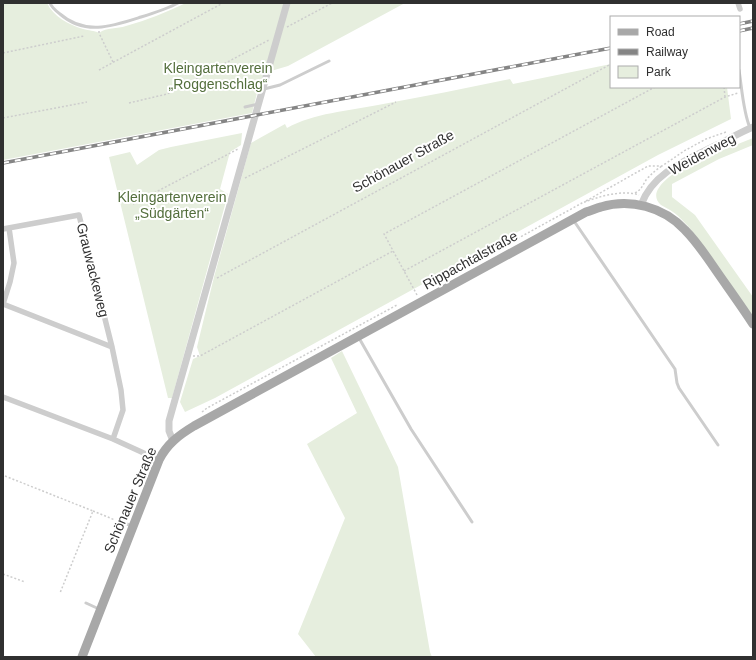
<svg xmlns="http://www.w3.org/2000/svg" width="756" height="660" font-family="Arial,sans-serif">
<rect width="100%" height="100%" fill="#fff"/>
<path fill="#e6eede" d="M 3,3 L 47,3 C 53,16 69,25 83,29 C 89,31 94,30 99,33 C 107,27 117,29 126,26 C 147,20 167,12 186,3 L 405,3 L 288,66 L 271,71 L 260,81 L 252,113 L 3,160 Z
M 611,64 L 611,87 L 727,87 L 731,119 L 658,155 L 215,398 L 185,412 L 180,402 L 193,359 L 200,356 L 197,347 L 214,277 L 251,143 L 285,124 L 287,128 C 314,113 348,111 378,105 C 422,97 466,88 510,79 L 513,84 Z
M 242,133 L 241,145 L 230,152 L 220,189 L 228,194 L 172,398 L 168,398 L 109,157 L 130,152 L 137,165 L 159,150 L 171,147 Z
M 753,138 L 753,145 L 719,159 L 672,184 L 672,197 L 695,215 L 753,297 L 753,318 L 689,227 C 683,221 677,214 670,210 C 667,208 664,207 661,205 C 646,192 670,176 680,169 L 672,168 L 708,156 Z
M 342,351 L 398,467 L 430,652 L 432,657 L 316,657 L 298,634 L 345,518 L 307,444 L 357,413 L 331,358 Z"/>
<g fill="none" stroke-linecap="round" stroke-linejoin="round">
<path stroke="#cdcdcd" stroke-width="1.5" stroke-dasharray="2 2" stroke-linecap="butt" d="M 287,27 L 332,3
M 99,31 L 99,33 L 113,62
M 3,53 L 84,36
M 99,70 L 223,3
M 724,87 L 725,97
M 129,103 L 167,94 L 269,40
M 3,118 L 87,102
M 245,178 L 396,102
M 635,193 C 641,190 643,185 646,180 C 651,174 656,170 662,166
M 586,201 L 648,166 L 662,166 L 684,151 L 706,139 L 726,132
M 133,204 L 238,149
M 404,271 L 725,97 L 738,93
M 217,278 L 611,64
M 437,283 L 582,203 C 598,197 622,189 639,195
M 417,295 L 384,234 L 655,87
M 193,356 L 200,356 L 393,251
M 202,412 L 207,408 L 397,305
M 5,476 L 93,511 L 60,593
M 93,511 L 115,520
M 3,574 L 25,582"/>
<path stroke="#cdcdcd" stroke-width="3" d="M 50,3 C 52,8 56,11 60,14 C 85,36 113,26 141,17 C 154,13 167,9 178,3
M 739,70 C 742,89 743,111 750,128
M 264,89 L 280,85 L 329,61
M 245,107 L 258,104
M 574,221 L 675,369 L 677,383 L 679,388 L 718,445
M 359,338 L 411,429 L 472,522
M 119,521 L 132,526
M 86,603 L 99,609"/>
<path stroke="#cdcdcd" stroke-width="5.5" d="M 738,3 L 740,9
M 3,229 L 79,215 L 112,347 L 121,390 L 123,410 L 113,439
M 3,304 L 112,347
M 3,304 L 10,282 L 14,263 L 9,228
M 3,397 L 113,439 L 159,460"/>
<path stroke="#cdcdcd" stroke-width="7" d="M 641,205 C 653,172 687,160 717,145 C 729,139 741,132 753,127
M 173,441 L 169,431 L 169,421 L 287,3"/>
<path stroke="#a8a8a8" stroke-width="9" d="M 82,657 L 159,460 C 167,444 179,435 194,426 L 586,212 C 591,211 596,208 601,207 C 630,198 664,207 685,230 C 696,241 704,253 713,266 C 726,285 740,304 753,324"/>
<g stroke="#858585" stroke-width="3.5">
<path id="rail" d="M 739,24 L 753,21
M 739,31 L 753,28
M 3,163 L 611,48"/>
</g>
<use href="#rail" stroke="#fff" stroke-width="2" stroke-dasharray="6" stroke-linecap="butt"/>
</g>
<g text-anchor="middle" stroke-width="4" stroke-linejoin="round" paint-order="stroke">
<g font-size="14" fill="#536e3c" stroke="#fff">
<text x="218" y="73">Kleingartenverein<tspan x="218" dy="16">„Roggenschlag“</tspan></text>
<text x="172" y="202">Kleingartenverein<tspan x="172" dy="16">„Südgärten“</tspan></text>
</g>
<g font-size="14" fill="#303030" stroke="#fff">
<text transform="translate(702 154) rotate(-28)" y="5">Weidenweg</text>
<text transform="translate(403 161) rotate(-29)" y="5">Schönauer Straße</text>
<text transform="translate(470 260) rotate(-29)" y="5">Rippachtalstraße</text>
<text transform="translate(93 270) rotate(76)" y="5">Grauwackeweg</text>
<text transform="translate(130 500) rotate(-67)" y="5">Schönauer Straße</text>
</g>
</g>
<rect width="756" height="660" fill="none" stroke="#303030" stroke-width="8"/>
<rect x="610" y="16" width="130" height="72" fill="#ffffff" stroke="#acacac"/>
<rect x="618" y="29" width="20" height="6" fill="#a8a8a8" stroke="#acacac"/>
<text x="646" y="36" font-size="12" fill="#303030">Road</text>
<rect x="618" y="49" width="20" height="6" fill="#858585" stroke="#acacac"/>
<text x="646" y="56" font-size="12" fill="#303030">Railway</text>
<rect x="618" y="66" width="20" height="12" fill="#e6eede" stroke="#acacac"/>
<text x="646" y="76" font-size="12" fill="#303030">Park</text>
</svg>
